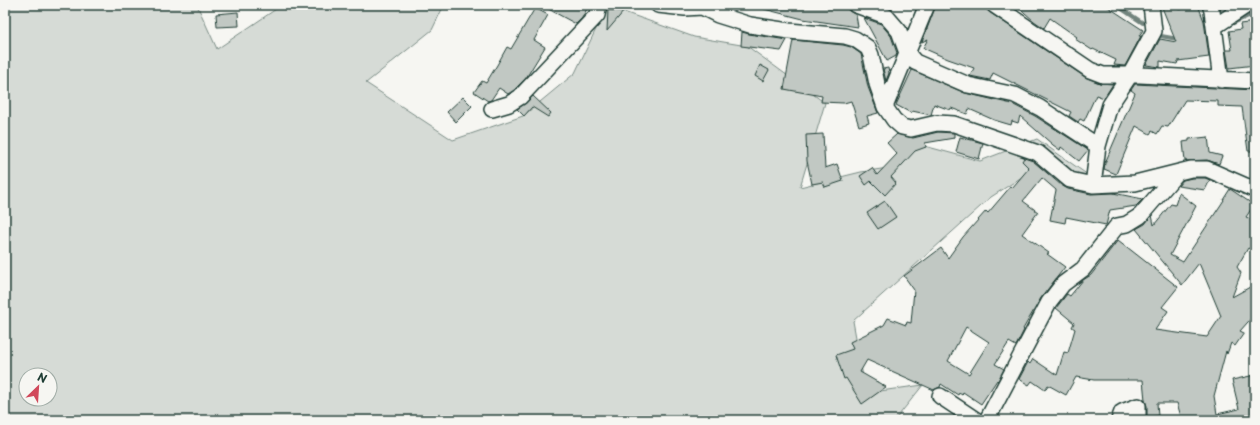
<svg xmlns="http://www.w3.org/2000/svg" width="1260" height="425" font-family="'Playpen Sans',sans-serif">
<rect width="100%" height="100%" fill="#f6f6f2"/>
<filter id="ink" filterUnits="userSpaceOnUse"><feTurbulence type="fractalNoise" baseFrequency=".025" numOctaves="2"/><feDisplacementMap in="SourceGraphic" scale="8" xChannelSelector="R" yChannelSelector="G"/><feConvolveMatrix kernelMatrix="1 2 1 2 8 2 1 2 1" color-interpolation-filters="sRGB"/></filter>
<g filter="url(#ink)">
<path fill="#d6dbd6" stroke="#7a8c85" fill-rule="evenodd" d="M 5,5 L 197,5 L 217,49 L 282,5 L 444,5 L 432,30 L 366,83 L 453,140 L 523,116 L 575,73 L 607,6 L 694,37 L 747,46 L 825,103 L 800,187 L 861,172 L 895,167 L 917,144 L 980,161 L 1037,139 L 1088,175 L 1025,175 L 991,197 L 853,321 L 866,393 L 923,385 L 895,420 L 5,420 ZM 26,375 L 50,375 L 50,399 L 26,399 Z"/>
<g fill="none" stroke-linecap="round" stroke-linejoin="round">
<path stroke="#72847d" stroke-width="4" d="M 1116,5 L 1143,23
M 1227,26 L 1255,13
M 1161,36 L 1178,39"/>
</g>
<path fill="#c1c8c3" stroke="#1f3d34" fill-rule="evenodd" d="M 541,5 L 589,5 L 582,18 L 576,24 Z
M 765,5 L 833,5 L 848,9 L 849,11 L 856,15 L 858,27 L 803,19 L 764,9 Z
M 936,5 L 980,5 L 986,7 L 989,12 L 1085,77 L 1100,83 L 1113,84 L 1104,98 L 1096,95 L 1084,121 L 1080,119 L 1078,122 L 1069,116 L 1071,112 L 993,73 L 990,80 L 970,76 L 974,68 L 948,59 L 923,48 L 928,39 L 922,42 Z
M 1016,5 L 1105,5 L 1143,30 L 1139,36 L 1141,36 L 1125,66 L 1114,65 L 1116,60 L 1093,49 L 1092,50 L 1075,39 L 1077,37 L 1050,18 L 1044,28 L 1034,21 Z
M 1161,5 L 1177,5 L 1179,10 L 1193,5 L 1198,5 L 1204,21 L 1209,57 L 1178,61 L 1177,64 L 1160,61 L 1160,67 L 1146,65 L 1160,39 L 1176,42 Z
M 535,8 L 548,15 L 534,40 L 545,47 L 526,78 L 514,90 L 508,94 L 499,88 L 491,100 L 488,101 L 474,92 L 482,81 L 486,83 L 497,65 L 507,47 L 511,49 Z
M 608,10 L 624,11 L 607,31 Z
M 238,12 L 239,26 L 217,27 L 216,14 Z
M 864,18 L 881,24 L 891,36 L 897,53 L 896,56 L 887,61 Z
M 1255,22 L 1255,65 L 1229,68 L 1226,50 L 1232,50 L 1229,31 L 1241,29 L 1240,24 Z
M 742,32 L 749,34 L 787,40 L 781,51 L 741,46 Z
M 793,40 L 843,45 L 851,47 L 861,54 L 868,87 L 878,113 L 867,116 L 869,123 L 859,126 L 851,101 L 844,103 L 821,102 L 822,96 L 784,89 Z
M 760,65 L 769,70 L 763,81 L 755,76 Z
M 888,68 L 889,73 L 886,81 L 883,69 Z
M 912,70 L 965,93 L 1012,104 L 1035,116 L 1088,150 L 1079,161 L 1061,147 L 1060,150 L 1053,145 L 1020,116 L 1018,123 L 1012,121 L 1011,125 L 994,120 L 969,109 L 967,114 L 951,108 L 950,110 L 934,104 L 931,115 L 912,111 L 911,113 L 896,105 Z
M 1135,84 L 1255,90 L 1255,151 L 1248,151 L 1242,107 L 1218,106 L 1218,101 L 1185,100 L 1168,127 L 1162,126 L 1157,134 L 1152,131 L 1150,134 L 1136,126 L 1116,174 L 1104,169 L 1105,163 L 1135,93 L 1131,90 Z
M 533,96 L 551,113 L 548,117 L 532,107 L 524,116 L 517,109 L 526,103 Z
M 463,97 L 472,106 L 456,122 L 447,112 Z
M 938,132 L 954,133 L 954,138 L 925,143 L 926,147 L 915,151 L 891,177 L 896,183 L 885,195 L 871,181 L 866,185 L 860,176 L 872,168 L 877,175 L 897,154 L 887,143 L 897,134 L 913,138 Z
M 823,134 L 825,168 L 837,164 L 843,181 L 825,187 L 823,182 L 812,184 L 807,161 L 806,135 Z
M 960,137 L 983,143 L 979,159 L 956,152 Z
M 1208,137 L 1210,153 L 1222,156 L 1219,164 L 1207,160 L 1185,161 L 1183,142 L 1189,141 L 1189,139 Z
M 1024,158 L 1033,161 L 1061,185 L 1068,189 L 1091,194 L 1113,193 L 1143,199 L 1136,206 L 1110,210 L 1106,225 L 1066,217 L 1065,223 L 1050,220 L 1056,190 L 1042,178 L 1023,201 L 1038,212 L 1022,234 L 1049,253 L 1047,254 L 1065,267 L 1041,298 L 1023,329 L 1024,330 L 1016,346 L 1009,342 L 995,364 L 1004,369 L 998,381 L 997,380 L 981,404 L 963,392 L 962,395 L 959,393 L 958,395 L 941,384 L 940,387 L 934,390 L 867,360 L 860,372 L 886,387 L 862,404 L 846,378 L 844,379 L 836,355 L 853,349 L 850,342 L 884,325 L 888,318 L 906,325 L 907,322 L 911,323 L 914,290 L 904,276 L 941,248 L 948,258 L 963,237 L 986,211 L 988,213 L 1011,186 L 1012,188 L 1029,168 L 1022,161 ZM 966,327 L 989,342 L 969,374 L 948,361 Z
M 1192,178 L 1205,178 L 1210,180 L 1205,190 L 1178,186 L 1183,180 Z
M 1230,189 L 1254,205 L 1246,217 L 1255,221 L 1255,241 L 1250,249 L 1248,248 L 1237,267 L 1241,273 L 1232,297 L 1250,287 L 1255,295 L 1255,314 L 1240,331 L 1244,333 L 1235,346 L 1231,343 L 1227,354 L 1226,351 L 1214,396 L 1217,414 L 1239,409 L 1232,380 L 1255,375 L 1255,420 L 1182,420 L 1177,403 L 1157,403 L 1158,416 L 1147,417 L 1147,406 L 1145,400 L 1143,380 L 1094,380 L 1076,377 L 1066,395 L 1048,385 L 1045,390 L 1032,381 L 1029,385 L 1019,379 L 1028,362 L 1030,364 L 1033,359 L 1057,375 L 1064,352 L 1068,353 L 1075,329 L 1072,327 L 1074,323 L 1056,308 L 1067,294 L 1070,296 L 1083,280 L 1091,275 L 1118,240 L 1178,287 L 1162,307 L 1168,311 L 1155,330 L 1207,337 L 1221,316 L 1199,263 L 1182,285 L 1136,229 L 1145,224 L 1152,215 L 1154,225 L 1171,204 L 1175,205 L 1179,193 L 1196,206 L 1170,255 L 1183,262 L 1224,200 L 1223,200 Z
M 885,201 L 896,217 L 878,229 L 867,213 Z"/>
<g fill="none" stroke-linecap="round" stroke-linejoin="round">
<g stroke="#1f3d34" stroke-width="18">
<path id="minor" d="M 658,5 L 685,8 L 702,7 L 718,15 L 750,25 L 789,31 L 845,36 L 855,39 L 868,48 L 871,55 L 877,84 L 885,107 L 894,120 L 902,127 L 911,129 L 937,123 L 954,124 L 1038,153 L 1070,180 L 1093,185 L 1135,183 L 1191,169 L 1207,169 L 1255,190
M 856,5 L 886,16 L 899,31 L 907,53 L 915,62 L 968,85 L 1015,95 L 1040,108 L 1098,146
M 994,5 L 1090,70 L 1103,75 L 1140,75 L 1255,81
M 1210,5 L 1212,11 L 1221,80
M 1214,27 L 1247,5
M 885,107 L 927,5
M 492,109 L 509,104 L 520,97 L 597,15 L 599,5
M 1093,185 L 1098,146 L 1110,105 L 1130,75 L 1154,31 L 1151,5
M 940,396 L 976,420
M 987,420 L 1049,302 L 1063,284 L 1083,269 L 1117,226 L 1127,224 L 1140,216 L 1177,173
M 1119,420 L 1122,412 L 1138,406 L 1138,420"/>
</g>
<use href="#minor" stroke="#f6f6f2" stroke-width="15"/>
</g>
</g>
<rect width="1260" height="425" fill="none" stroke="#f6f6f2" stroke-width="20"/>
<rect x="10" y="10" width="1240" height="405" fill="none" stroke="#1f3d34" stroke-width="1.5" filter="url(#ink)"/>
<g transform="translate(38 387) rotate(25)"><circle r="19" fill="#f6f6f2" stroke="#a0aca6"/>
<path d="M0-3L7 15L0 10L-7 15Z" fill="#d1495b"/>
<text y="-6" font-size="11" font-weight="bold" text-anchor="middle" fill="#1f3d34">N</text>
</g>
</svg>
